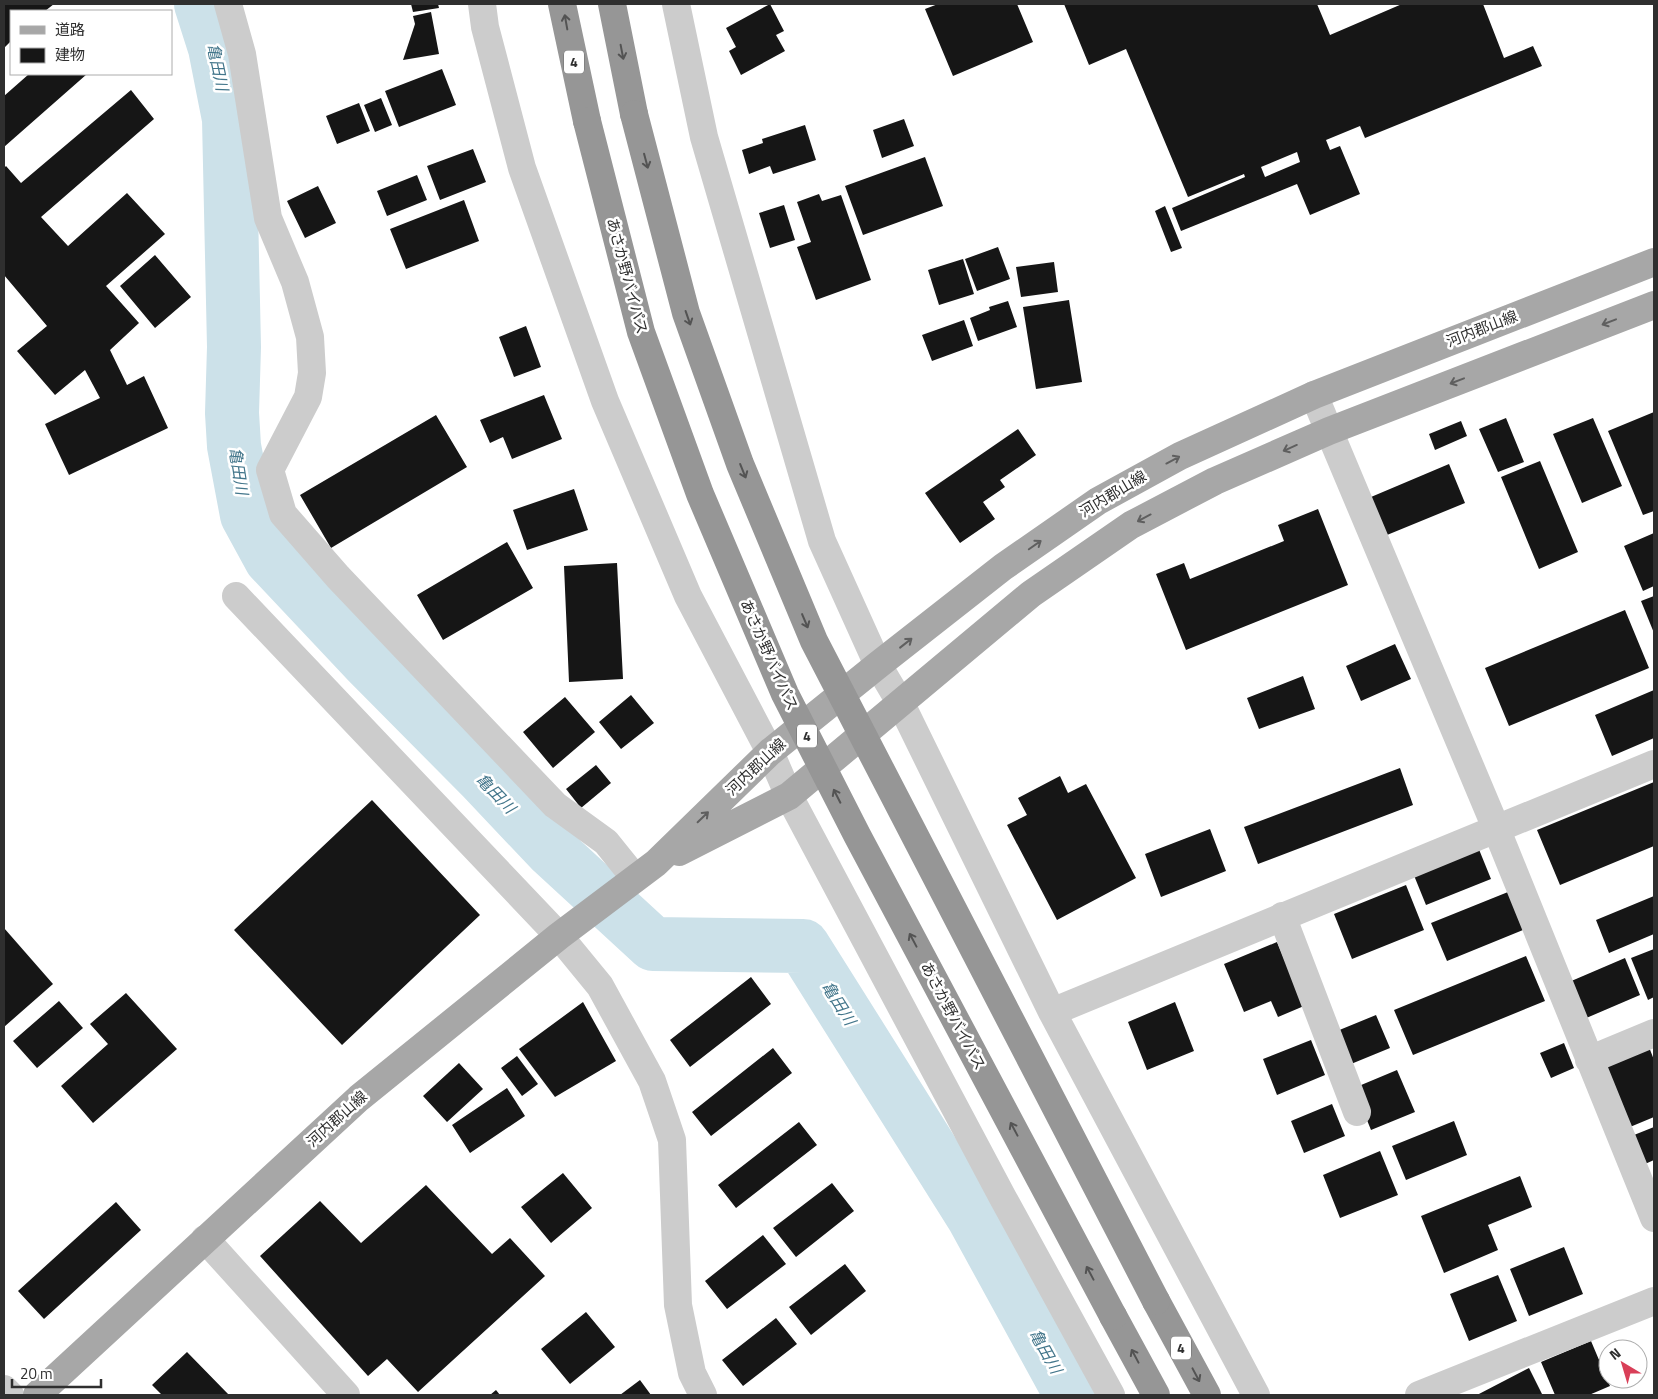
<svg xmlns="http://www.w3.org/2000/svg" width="1658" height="1399" font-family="'Titillium Web','Noto Sans JP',sans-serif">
<rect width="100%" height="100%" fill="#fff"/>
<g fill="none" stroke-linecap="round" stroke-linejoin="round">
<path stroke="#cce1e9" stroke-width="54" d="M 201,4 L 215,48 L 229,119 L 234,347 L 232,413 L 234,446 L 247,515 L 271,559 L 368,662 L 482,777 L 552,851 L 653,944 L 803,946 L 974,1218 L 1071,1395"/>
</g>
<path fill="#161616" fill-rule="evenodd" d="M 4,4 L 54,4 L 45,11 L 11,11 L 11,41 L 4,48 Z
M 411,4 L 438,4 L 439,8 L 413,12 Z
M 770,4 L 784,31 L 776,35 L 785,51 L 741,75 L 729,51 L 736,47 L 726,28 Z
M 938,4 L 1017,4 L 1033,42 L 953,76 L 925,9 Z
M 1064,4 L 1317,4 L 1330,35 L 1402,4 L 1483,4 L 1504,58 L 1533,46 L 1542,66 L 1365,138 L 1360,126 L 1326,140 L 1330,150 L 1340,146 L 1360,194 L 1310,215 L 1297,184 L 1181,231 L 1172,208 L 1245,177 L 1244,174 L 1188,197 L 1126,49 L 1089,65 ZM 1297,152 L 1300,162 L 1265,177 L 1261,167 Z
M 431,12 L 439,54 L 403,60 L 415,24 L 413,16 Z
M 442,69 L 456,105 L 399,127 L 385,91 Z
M 29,74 L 87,74 L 4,147 L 4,96 Z
M 131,90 L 154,119 L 41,217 L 68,246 L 127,193 L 165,234 L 106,286 L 139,323 L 110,350 L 127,385 L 144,376 L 168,428 L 69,475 L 45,424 L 100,398 L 85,370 L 55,395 L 17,351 L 47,326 L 4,275 L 4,168 L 6,166 L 21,183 Z
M 381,98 L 392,125 L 375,132 L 364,105 Z
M 359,103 L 370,131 L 337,144 L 326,116 Z
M 904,119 L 914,146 L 882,158 L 873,130 Z
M 805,125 L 816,160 L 773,174 L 770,166 L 749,174 L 742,150 L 763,143 L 762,139 Z
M 473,149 L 486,182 L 440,200 L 427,166 Z
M 925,157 L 943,206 L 863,235 L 845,186 Z
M 417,175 L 427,200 L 387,216 L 377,191 Z
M 318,186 L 336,223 L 305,238 L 287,201 Z
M 819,194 L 822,201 L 841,195 L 871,280 L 816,300 L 797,247 L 811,242 L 797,202 Z
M 464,200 L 479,241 L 406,269 L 390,229 Z
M 784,205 L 795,240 L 770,248 L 759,213 Z
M 1165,206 L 1182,248 L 1171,252 L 1155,211 Z
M 998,247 L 1010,279 L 977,291 L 965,259 Z
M 155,255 L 191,297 L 155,328 L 120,286 Z
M 963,259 L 974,294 L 939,305 L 928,270 Z
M 1054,262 L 1058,292 L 1021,297 L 1016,267 Z
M 1069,300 L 1082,382 L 1036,389 L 1023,307 Z
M 1008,301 L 1017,327 L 978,341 L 970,318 L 990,310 L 989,307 Z
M 964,320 L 973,346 L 932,361 L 922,335 Z
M 526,326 L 541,367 L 514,377 L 499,337 Z
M 544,395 L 562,439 L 512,459 L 503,437 L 490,443 L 480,420 Z
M 1654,412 L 1654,511 L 1643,515 L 1608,431 Z
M 436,415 L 467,467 L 331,548 L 300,495 Z
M 1506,418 L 1524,462 L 1498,472 L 1479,429 Z
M 1593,418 L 1622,486 L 1582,503 L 1553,434 Z
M 1461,421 L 1467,436 L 1435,450 L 1429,434 Z
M 1018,429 L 1036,455 L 1000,480 L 1005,487 L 983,502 L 995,519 L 960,543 L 925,493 Z
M 1540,461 L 1578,552 L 1539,569 L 1501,477 Z
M 1449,464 L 1465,503 L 1387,535 L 1371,497 Z
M 574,489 L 588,530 L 527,550 L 513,510 Z
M 1318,509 L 1348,585 L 1186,650 L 1156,574 L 1184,563 L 1190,579 L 1284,541 L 1278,525 Z
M 1654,533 L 1654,586 L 1643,591 L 1624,546 Z
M 507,542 L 533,588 L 443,640 L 417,595 Z
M 617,563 L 623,679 L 569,682 L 564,566 Z
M 1654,596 L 1654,633 L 1641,601 Z
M 1625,610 L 1649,668 L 1509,726 L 1485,668 Z
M 1395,644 L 1411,679 L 1361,701 L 1346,666 Z
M 1303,676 L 1315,709 L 1259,729 L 1247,698 Z
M 1654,690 L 1654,738 L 1612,756 L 1595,715 Z
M 631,695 L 654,723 L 621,749 L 599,722 Z
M 565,697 L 595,732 L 553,768 L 523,732 Z
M 596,765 L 611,783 L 581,808 L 566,789 Z
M 1400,768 L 1413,805 L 1258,864 L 1244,827 Z
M 1060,776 L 1068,793 L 1086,784 L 1136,878 L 1057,920 L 1007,825 L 1027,815 L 1018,798 Z
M 1654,782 L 1654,846 L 1560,885 L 1537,830 Z
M 372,800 L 480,915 L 342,1045 L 234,930 Z
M 1210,829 L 1226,871 L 1161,897 L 1145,854 Z
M 1478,847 L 1491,879 L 1426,905 L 1413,873 Z
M 1406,885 L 1424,930 L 1352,959 L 1334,914 Z
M 1508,892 L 1523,930 L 1447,961 L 1431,923 Z
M 1654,896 L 1654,934 L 1609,953 L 1596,920 Z
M 4,928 L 53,984 L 4,1027 Z
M 1277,942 L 1304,1006 L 1278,1017 L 1271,1001 L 1244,1012 L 1224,964 Z
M 1654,949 L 1654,997 L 1648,1000 L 1631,958 Z
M 1526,956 L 1545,1001 L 1413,1055 L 1394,1010 Z
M 1625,958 L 1640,995 L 1584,1019 L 1569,982 Z
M 751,977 L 771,1004 L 690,1067 L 670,1040 Z
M 126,993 L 177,1049 L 93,1123 L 61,1086 L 108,1044 L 90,1024 Z
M 59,1001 L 83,1028 L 37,1068 L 13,1041 Z
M 583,1002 L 616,1061 L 555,1097 L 519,1049 Z
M 1175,1002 L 1194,1051 L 1147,1070 L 1128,1022 Z
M 1376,1015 L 1390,1048 L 1351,1064 L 1337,1031 Z
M 1311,1040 L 1325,1075 L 1277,1095 L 1263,1059 Z
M 1564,1043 L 1574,1068 L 1551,1078 L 1540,1053 Z
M 1649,1047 L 1654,1060 L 1654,1117 L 1630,1127 L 1605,1066 Z
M 773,1048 L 792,1073 L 711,1136 L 692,1112 Z
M 517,1056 L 538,1084 L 522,1096 L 501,1068 Z
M 459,1063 L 483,1089 L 447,1122 L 423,1096 Z
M 1397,1070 L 1415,1112 L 1371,1130 L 1354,1088 Z
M 507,1088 L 525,1116 L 470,1153 L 452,1125 Z
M 1332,1104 L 1345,1136 L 1304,1153 L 1291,1121 Z
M 1454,1121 L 1467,1155 L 1406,1180 L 1392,1146 Z
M 799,1122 L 817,1145 L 736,1208 L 718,1185 Z
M 1654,1127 L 1654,1160 L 1645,1164 L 1634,1135 Z
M 1380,1151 L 1398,1195 L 1340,1218 L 1323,1175 Z
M 563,1173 L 592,1208 L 551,1243 L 521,1207 Z
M 1520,1176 L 1532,1207 L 1488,1225 L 1498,1250 L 1444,1273 L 1421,1216 Z
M 832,1183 L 854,1211 L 796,1257 L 773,1228 Z
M 426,1185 L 492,1254 L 510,1238 L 545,1276 L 418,1392 L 387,1359 L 368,1376 L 260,1256 L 320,1201 L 361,1243 Z
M 116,1202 L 141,1230 L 44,1319 L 18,1291 Z
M 763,1235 L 786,1264 L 727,1309 L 705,1281 Z
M 1564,1247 L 1583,1294 L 1529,1316 L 1510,1269 Z
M 845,1264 L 866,1291 L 811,1335 L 789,1307 Z
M 1498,1275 L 1517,1321 L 1469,1341 L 1450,1294 Z
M 586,1312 L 615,1347 L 570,1384 L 541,1349 Z
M 776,1318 L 797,1344 L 743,1386 L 722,1360 Z
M 1591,1341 L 1610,1386 L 1589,1395 L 1555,1395 L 1541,1362 Z
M 187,1352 L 229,1395 L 162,1395 L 152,1385 Z
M 1529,1368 L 1542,1394 L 1539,1395 L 1477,1395 Z
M 640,1380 L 651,1395 L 620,1395 Z
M 496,1390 L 500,1395 L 490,1395 Z"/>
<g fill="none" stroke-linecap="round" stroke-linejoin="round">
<path stroke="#ccc" stroke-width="28" d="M 228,4 L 242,54 L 268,218 L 295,282 L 310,337 L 312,373 L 308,397 L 270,470 L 283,514 L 338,577 L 555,805 L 606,842 L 635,878
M 482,4 L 485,27 L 522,168 L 605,401 L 688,596 L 770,752 L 789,796 L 1003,1198 L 1111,1395
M 676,4 L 704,137 L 822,541 L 878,665 L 901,704 L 1052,1012 L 1256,1395
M 1314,395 L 1496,828 L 1654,1218
M 236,596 L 559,936 L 600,986 L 652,1081 L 672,1140 L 678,1305 L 692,1373 L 703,1395
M 1282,916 L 1357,1112
M 1052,1012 L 1654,764
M 1589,1060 L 1654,1033
M 205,1239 L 346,1395
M 4,1389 L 10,1395
M 1419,1395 L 1654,1301"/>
<path stroke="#a7a7a7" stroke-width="28" d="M 679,852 L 789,796 L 1031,594 L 1131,525 L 1215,481 L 1329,431 L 1654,305
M 37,1395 L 359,1098 L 559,936 L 656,863 L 770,752 L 878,665 L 1003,567 L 1098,501 L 1180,456 L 1314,395 L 1654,262"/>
<path stroke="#969696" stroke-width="28" d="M 562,4 L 587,121
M 612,4 L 634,114
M 1156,1301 L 1207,1395
M 1113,1316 L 1156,1395"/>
<path stroke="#969696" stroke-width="28" d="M 634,114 L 686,313 L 740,464 L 814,641 L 1156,1301
M 587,121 L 641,332 L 700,494 L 785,694 L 857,835 L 1113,1316"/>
</g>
<defs><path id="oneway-shaft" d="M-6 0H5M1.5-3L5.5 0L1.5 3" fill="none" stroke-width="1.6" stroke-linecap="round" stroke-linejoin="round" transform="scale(1.25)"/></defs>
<g stroke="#535353">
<use href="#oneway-shaft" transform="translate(566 22) rotate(-100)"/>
<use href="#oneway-shaft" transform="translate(622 52) rotate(79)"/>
<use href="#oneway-shaft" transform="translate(646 161) rotate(75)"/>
<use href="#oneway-shaft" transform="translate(688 318) rotate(71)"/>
<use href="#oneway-shaft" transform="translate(743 471) rotate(68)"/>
<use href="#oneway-shaft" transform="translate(805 621) rotate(67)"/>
<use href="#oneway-shaft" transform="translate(837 796) rotate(-117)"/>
<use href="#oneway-shaft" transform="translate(913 940) rotate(-118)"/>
<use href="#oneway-shaft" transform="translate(1014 1129) rotate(-118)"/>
<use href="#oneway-shaft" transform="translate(1090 1273) rotate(-118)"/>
<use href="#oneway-shaft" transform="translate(1135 1356) rotate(-118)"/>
<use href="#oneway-shaft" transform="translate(1196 1375) rotate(62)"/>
</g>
<g stroke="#5f5f5f">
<use href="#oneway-shaft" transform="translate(1609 322) rotate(159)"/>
<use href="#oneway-shaft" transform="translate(1457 381) rotate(159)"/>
<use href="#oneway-shaft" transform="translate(1290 448) rotate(156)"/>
<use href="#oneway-shaft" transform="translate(1173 460) rotate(-28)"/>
<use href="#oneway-shaft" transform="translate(1144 518) rotate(152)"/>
<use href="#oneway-shaft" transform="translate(1035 545) rotate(-35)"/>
<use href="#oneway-shaft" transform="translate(906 643) rotate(-38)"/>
<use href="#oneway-shaft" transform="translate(703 817) rotate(-44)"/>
</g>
<g text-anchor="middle" stroke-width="5" stroke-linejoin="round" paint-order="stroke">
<g fill="#fff" stroke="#6d6d6d" stroke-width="1">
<rect x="564" y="50.5" width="20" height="23" rx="4"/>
<rect x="797" y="724.5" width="20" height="23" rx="4"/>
<rect x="1171" y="1336.5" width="20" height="23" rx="4"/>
</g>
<g font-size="14" font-weight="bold" fill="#2f2f2f">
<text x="574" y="67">4</text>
<text x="807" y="741">4</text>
<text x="1181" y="1353">4</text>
</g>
<g font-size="15" fill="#2f2f2f" stroke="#fff">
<text transform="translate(627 276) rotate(75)" y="5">あさか野バイパス</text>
<text transform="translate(1482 329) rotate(-21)" y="5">河内郡山線</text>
<text transform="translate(1113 494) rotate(-31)" y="5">河内郡山線</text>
<text transform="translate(769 655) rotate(66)" y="5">あさか野バイパス</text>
<text transform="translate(756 767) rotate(-43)" y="5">河内郡山線</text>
<text transform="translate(953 1016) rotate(62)" y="5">あさか野バイパス</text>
<text transform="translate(337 1119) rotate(-42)" y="5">河内郡山線</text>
</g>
<g font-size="16" font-style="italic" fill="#43768b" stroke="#fff">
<text transform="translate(218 67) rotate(78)" y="6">亀田川</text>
<text transform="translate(239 471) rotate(81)" y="6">亀田川</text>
<text transform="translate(496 793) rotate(46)" y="6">亀田川</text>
<text transform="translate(839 1003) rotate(58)" y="6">亀田川</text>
<text transform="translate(1046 1351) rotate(61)" y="6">亀田川</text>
</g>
</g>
<rect width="1658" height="1399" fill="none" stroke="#2f2f2f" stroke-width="10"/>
<rect x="10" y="10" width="162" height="65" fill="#ffffff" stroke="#acacac"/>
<rect x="20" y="26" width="25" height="8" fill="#a7a7a7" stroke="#acacac"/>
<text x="55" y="35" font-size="15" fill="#2f2f2f">道路</text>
<rect x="20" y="48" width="25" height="15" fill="#161616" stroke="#acacac"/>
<text x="55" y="60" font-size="15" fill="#2f2f2f">建物</text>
<g transform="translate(1623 1364) rotate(322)"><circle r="24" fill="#ffffff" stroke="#acacac"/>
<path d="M0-4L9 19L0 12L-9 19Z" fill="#d93f58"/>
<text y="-8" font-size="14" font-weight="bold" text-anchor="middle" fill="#2f2f2f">N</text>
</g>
<path d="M12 1379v8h89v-8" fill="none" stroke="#2f2f2f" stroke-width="2.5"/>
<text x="20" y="1379" font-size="15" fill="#2f2f2f" stroke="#ffffff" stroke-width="4" paint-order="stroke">20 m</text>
</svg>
